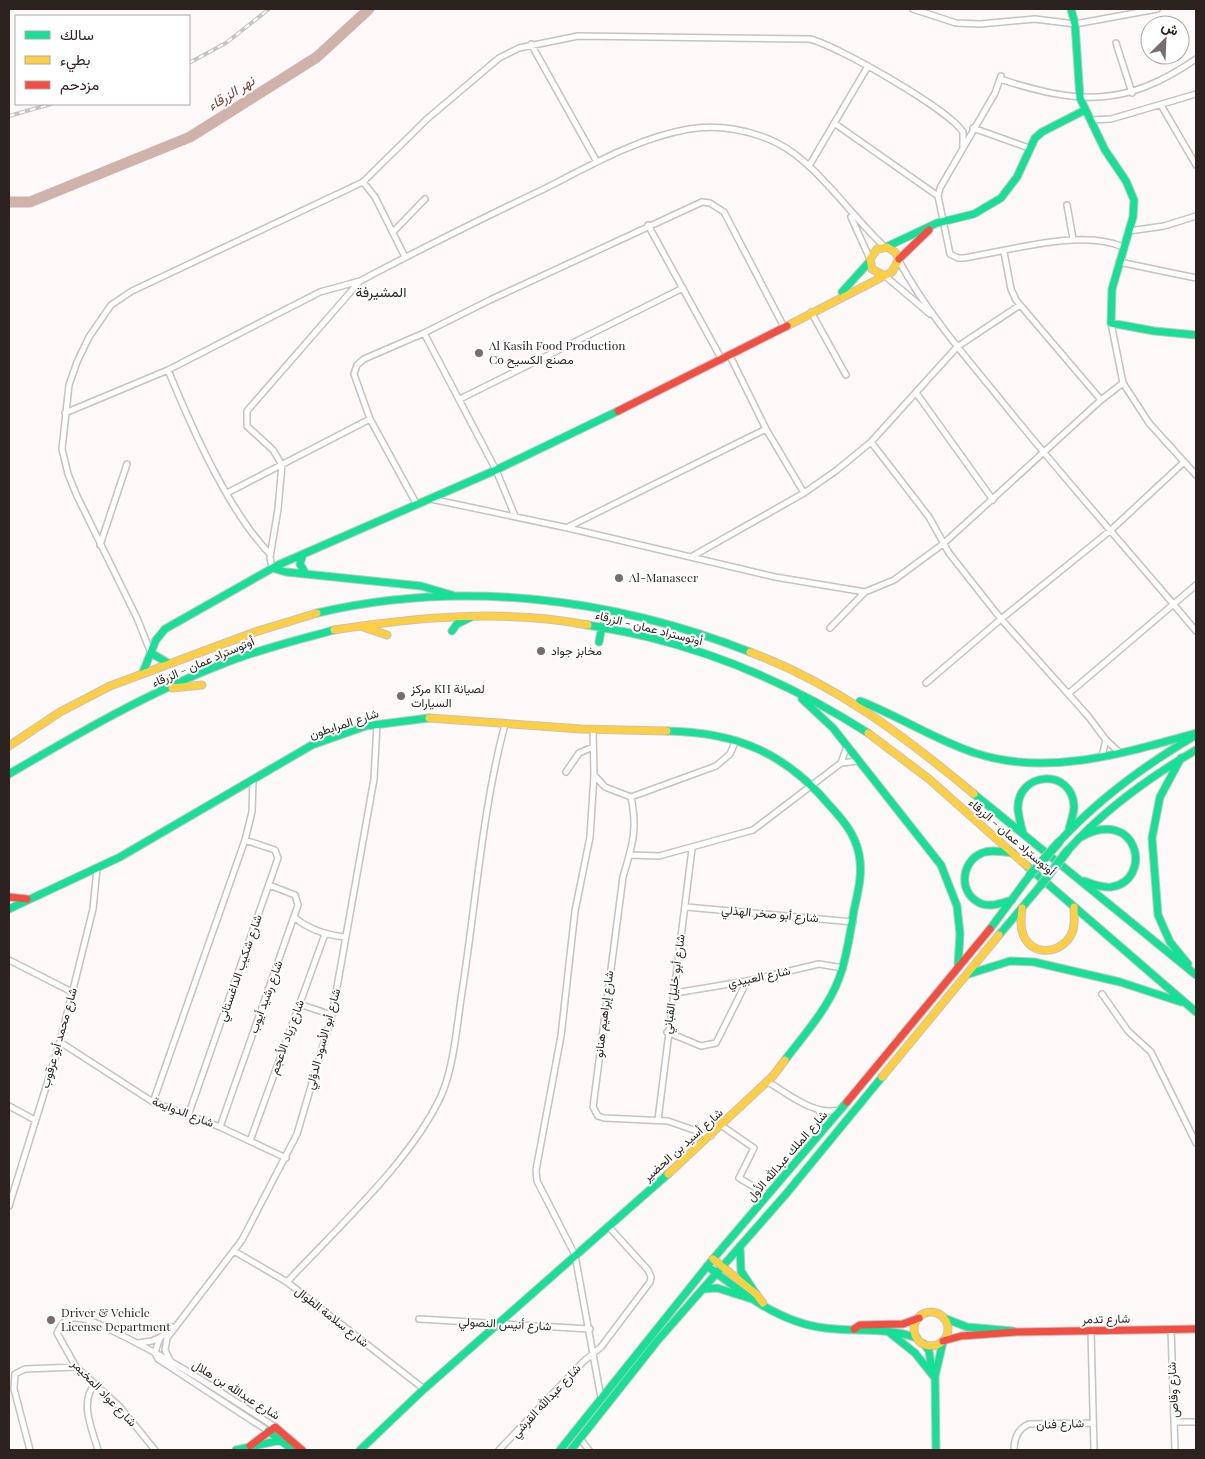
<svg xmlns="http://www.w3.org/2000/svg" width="1205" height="1459" font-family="'Playfair Display',Vazirmatn,serif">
<rect width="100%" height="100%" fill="#fcf9f8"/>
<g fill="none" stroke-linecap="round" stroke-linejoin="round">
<path stroke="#d0b2ac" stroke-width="11" d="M 9,202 L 30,202 L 190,137 L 317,57 L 369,9"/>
<g stroke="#c7c1bf" stroke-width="8">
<path id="street" d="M 913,9 L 956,23 L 980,24 L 1035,19 L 1075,24 L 1157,9
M 1116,43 L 1132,93
M 531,44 L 597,162
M 1001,76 L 995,93 L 940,188 L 938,196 L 950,254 L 958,258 L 964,258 C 1009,251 1082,228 1123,247
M 1000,79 C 1080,105 1126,107 1196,59
M 1161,105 L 1196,165
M 1091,120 L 1111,119 L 1196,94
M 834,123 L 938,196
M 973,128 L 1029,148
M 809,166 L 868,66
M 363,182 L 375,197 L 405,257
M 1067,205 L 1073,239
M 851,217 L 870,259
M 648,225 L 722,360
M 394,231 L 425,199
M 1129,231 L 1164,226 L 1196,216
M 1004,252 L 1011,289 L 1016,300 L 1101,400
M 899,261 C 926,311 964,355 1000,399 C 1063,478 1131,553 1196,631
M 1119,262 L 1196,278
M 884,275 L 930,314
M 811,312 L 846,375
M 1111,323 L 1123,383 L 1149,423 L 1196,475
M 424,333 L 496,470 L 515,516
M 730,356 L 766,429 L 804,493
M 168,370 C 191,426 228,511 270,554
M 917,394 L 993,500
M 460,399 L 683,288
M 65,413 L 168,370 L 320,292 L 360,281
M 871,442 L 929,517 L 949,553 L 1001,619 L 1088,716 L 1106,740 L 1119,752
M 227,493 L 370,419
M 431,499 L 568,528 L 775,577 L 865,592 L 894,580 L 943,544 L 1101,400 L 1123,383
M 417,505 L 370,419 L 354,374 L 357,365 L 364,359 L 424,333 L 490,300 L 702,202 L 710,203 L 724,212 L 784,327
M 568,527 L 766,429
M 100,545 L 127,464
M 691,557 L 804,493 L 837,470 L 871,442 L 957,347 L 1020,305
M 272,568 L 270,557 L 278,509 L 282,465 L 273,450 L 247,426 L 247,411 L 360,281 L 377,272 C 433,243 489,215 546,188 C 591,165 638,138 689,129 C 718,124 751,130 777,143 C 816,162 851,216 885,247
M 830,628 L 865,592
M 151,653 L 137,618 L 77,496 L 68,474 L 62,449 L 69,385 L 77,362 L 89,337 L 111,305 L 132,291 L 363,182 L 427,119 L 499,58 L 519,48 L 578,36 L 810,39 C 838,46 948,109 963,132 L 963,147
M 926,683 L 1001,619 L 1111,530 L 1183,463
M 1068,694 L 1196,585
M 593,729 L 594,775 L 590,837 L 575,911 L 561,1036 L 536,1170 L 537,1181 L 575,1255 L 601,1398
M 1102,756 L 1106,740
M 841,763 L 859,761
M 566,772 L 579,753 L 593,747
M 594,775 L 605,787 L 631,797 L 716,766 L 730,754 L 736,740
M 631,797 C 638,830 632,846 623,877 L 593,1107 L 598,1116 L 604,1118 L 668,1121 L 711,1136
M 631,855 L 659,856 L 753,830 L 841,763 L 847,746
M 686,907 L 853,922
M 294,917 C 309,930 326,935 345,937
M 9,960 L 72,992
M 675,993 L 747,981 L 819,964 L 843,968
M 1102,994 L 1128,1031 L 1151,1052 L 1196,1143
M 299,1004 L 332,1015
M 667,1032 L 701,1046 L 716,1043 L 747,981
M 60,1042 L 153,1102 L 220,1127 L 286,1158
M 768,1082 C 789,1094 816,1118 842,1109
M 153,1102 L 245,840 L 252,812 L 253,780
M 9,1106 L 35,1120
M 819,1111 L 824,1118 L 826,1127
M 188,1116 L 278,858 L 275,850 L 245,840
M 658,1120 L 692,849
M 722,1126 L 754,1148 L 739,1178 L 768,1195
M 220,1127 L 298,905 L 295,895 L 269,885
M 250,1141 L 325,934
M 9,1206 L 60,1042 L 93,909 L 97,868
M 234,1251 L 287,1282 L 424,1389
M 287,1282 C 336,1229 411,1161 441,1096 C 454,1067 457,1024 462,992 C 476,903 482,811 505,724
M 419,1319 L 590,1329
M 1171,1329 L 1175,1450
M 1091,1331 L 1094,1450
M 138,1343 L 152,1341 L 161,1337
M 155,1352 L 160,1338 L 172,1327
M 155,1353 L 158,1359 L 268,1431
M 171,1362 L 165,1350 L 167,1338 L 242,1240 L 297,1134 L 332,1015 L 374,779 L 377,724
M 95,1384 C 79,1402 92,1429 98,1450
M 1175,1422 L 1196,1422
M 581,1440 L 589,1450
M 30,1450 L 14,1389 L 15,1374 L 25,1369 L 76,1367
M 155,1450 L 120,1407 L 76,1367 L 57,1333 C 61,1324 66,1317 76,1318 C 92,1319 109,1329 123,1336 C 176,1362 226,1395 275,1427
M 499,1450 L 584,1361 L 601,1347 L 650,1282 L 651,1277 L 648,1270 L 608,1226
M 1014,1450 C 1014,1439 1017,1429 1029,1424 L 1093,1423"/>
</g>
<g stroke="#c7c1bf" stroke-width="9">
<path id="fast" d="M 1071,9 L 1075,24 L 1080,98 L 1105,150 L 1126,181 L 1134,200 L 1133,217 L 1112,289 L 1111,323 L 1154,331 L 1196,335
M 886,247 L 937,223 L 974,214 L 1001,198 L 1017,177 L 1035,138 L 1042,132 L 1085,110
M 842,292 L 870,261
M 303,554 L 300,564 L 306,574
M 272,568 L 286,572 L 421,586 L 452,595
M 317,613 C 461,579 613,598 750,652
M 588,625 C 608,629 629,632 648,637 C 726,656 801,690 868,733
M 452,631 L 457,624 L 471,617
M 599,642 L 602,626
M 151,653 L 168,663
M 143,672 L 156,640 L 165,629 L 278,565 L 496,470 L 618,411
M 802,699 L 833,728 L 941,865 L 957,906 L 960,934 L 958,966
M 860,701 C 899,716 935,740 975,753 C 1048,777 1125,753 1196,733
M 667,731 C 736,732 786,753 830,806 C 843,820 855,834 859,854 C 863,873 858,892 854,910 C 851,929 848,948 843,966 C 834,1002 807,1031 785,1060
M 1181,758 L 1160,797 L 1152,838 L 1158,915 L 1170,942 L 1188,964
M 9,774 C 79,733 149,692 225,663 C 260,649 297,640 334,630
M 974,794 L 1196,975
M 1023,833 C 1021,826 1019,818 1018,810 C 1016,771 1073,767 1074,807 C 1074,814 1070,823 1069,830
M 1079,838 C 1139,804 1154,881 1111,887 C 1102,888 1092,884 1084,881
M 1059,842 C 1099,798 1145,765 1196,735
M 1068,850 C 1105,809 1148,778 1196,750
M 1027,866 L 1196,1012
M 1012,900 C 1002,903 992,907 982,904 C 958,895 960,862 982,853 C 991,849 1004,852 1013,853
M 9,909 L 120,857 L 312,745 L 366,726 L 429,718
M 990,929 L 1030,875
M 999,935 L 1041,885
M 969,974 L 1010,961 L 1034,962 L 1120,982 L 1181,1002
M 740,1246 L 741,1271 L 756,1294
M 707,1266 C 742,1293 780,1323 825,1328 C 856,1332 887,1327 917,1338
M 704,1289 L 717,1288 L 752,1299
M 944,1318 L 967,1327 L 1013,1331
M 890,1333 L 915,1353 L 935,1378
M 924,1344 L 929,1351 L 932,1371
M 268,1431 L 293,1450
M 236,1450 L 281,1440
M 360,1450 L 424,1389 L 668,1174
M 560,1450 L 713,1259 L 847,1102
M 571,1450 L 658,1340 L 786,1194 L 882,1077
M 936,1450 L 935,1376 L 943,1342"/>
</g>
<g stroke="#c7c1bf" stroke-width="9">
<path id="slow" d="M 787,326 L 892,272 L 899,259 L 895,252 L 887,247 L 877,249 L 870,259 L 872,269 L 883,275
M 363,627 L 387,635
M 334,630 C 418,617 504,609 588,625
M 750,652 C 837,685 903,735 974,794
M 172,688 L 202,685
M 429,718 L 581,729 L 667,731
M 868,733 L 929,779 L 1027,866
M 9,746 L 60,712 L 110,686 L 255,632 L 317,613
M 1022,908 C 1021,916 1020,924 1022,931 C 1029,959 1065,955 1073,930 C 1075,923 1074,914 1074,907
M 882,1077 L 999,935
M 668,1174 L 773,1076 L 785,1060
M 713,1259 L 756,1294 L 763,1303
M914 1329a17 17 0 1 1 34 0a17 17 0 1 1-34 0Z"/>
</g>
<g stroke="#c7c1bf" stroke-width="9">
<path id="jam" d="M 899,259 L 929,230
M 618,411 L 787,326
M 9,897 L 27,899
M 847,1102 L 990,929
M 854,1329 L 860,1325 L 903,1324 L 919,1318
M 943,1341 L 961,1336 L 1016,1332 L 1196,1329
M 250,1446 L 275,1427 L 302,1450"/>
</g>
<use href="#street" stroke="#fffefe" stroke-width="5"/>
<use href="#fast" stroke="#16e098" stroke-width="7"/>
<use href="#slow" stroke="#ffcf43" stroke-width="7"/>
<use href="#jam" stroke="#f24e42" stroke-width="7"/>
<g stroke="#c6c3c3" stroke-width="4">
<path id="rail" d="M 189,63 L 226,43 L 269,9
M 9,116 L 51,104"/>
</g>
<use href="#rail" stroke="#fff" stroke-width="2" stroke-dasharray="5.5" stroke-linecap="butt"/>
<g stroke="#c7c1bf" stroke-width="10" stroke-linecap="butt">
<path id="fast-bridge" d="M 1030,875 L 1059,842
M 1041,885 L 1068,850"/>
</g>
<use href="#fast-bridge" stroke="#16e098" stroke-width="8"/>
</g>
<g fill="#756e6c" stroke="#fff" stroke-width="2">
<circle cx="479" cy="353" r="5"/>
<circle cx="619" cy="578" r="5"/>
<circle cx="541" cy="651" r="5"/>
<circle cx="401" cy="696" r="5"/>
<circle cx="51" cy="1320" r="5"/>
</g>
<g text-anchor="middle" stroke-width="4" stroke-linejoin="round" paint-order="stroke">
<g font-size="12" fill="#2c2321" stroke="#fff" text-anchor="start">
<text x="489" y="350">Al Kasih Food Production<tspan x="489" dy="14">Co مصنع الكسيح</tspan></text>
<text x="629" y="582">Al-Manaseer</text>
<text x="551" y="655">مخابز جواد</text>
<text x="411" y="693">مركز KH لصيانة<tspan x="411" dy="14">السيارات</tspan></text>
<text x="61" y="1317">Driver &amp; Vehicle<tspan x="61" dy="14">License Department</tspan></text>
</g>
<g font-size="12" fill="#2c2321" stroke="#fff">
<text transform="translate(649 628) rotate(14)" y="4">أوتوستراد عمان - الزرقاء</text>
<text transform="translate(203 662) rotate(-23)" y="4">أوتوستراد عمان - الزرقاء</text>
<text transform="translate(344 724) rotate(-18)" y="4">شارع المرابطون</text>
<text transform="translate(1012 837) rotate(41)" y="4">أوتوستراد عمان - الزرقاء</text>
<text transform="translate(770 914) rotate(5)" y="4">شارع أبو صخر الهذلي</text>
<text transform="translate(240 968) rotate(-71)" y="4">شارع شكيب الداغستاني</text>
<text transform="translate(759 977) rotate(-12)" y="4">شارع العبيدي</text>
<text transform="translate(674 984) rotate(-82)" y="4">شارع أبو خليل القباني</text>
<text transform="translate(266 997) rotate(-70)" y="4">شارع رشيد أيوب</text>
<text transform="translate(604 1014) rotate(-83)" y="4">شارع إبراهيم هنانو</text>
<text transform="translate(287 1037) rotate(-70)" y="4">شارع زياد الأعجم</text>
<text transform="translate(59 1038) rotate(-74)" y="4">شارع محمد أبو عرقوب</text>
<text transform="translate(323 1039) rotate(-75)" y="4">شارع أبو الأسود الدؤلي</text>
<text transform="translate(183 1112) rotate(21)" y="4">شارع الدوايمة</text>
<text transform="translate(683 1145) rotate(-42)" y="4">شارع أسيد بن الحضير</text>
<text transform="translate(787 1156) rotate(-49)" y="4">شارع الملك عبدالله الأول</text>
<text transform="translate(332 1317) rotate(38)" y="4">شارع سلامة الطوال</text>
<text transform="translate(1106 1319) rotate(-1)" y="4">شارع تدمر</text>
<text transform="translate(505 1324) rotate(3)" y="4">شارع أنيس النصولي</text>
<text transform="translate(236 1390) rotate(32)" y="4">شارع عبدالله بن هلال</text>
<text transform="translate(1173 1390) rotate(-93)" y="4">شارع وقاص</text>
<text transform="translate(104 1393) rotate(46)" y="4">شارع عواد المخيمر</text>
<text transform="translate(546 1401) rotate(-47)" y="4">شارع عبدالله القرشي</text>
<text transform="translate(1060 1424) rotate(-2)" y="4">شارع فنان</text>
</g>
<g font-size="14" font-style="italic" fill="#7b4139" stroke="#fff">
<text transform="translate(231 93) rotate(-32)" y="5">نهر الزرقاء</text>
</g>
<g font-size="14" fill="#2c2321" stroke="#fff">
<text x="381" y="297">المشيرفة</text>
</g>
</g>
<rect width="1205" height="1459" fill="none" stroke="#2c2321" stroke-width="20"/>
<rect x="15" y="15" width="175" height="90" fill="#ffffff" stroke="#aba7a6"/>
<rect x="25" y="31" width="25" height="8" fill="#16e098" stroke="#aba7a6"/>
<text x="60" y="40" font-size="15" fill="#2c2321">سالك</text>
<rect x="25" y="56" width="25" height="8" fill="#ffcf43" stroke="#aba7a6"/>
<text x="60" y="65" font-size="15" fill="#2c2321">بطيء</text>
<rect x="25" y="81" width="25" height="8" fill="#f24e42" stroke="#aba7a6"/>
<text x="60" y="90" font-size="15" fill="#2c2321">مزدحم</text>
<g transform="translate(1165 40) rotate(24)"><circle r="24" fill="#ffffff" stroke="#aba7a6"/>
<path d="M0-4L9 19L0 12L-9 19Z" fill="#756e6c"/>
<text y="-8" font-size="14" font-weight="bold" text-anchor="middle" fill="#2c2321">ش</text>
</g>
</svg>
